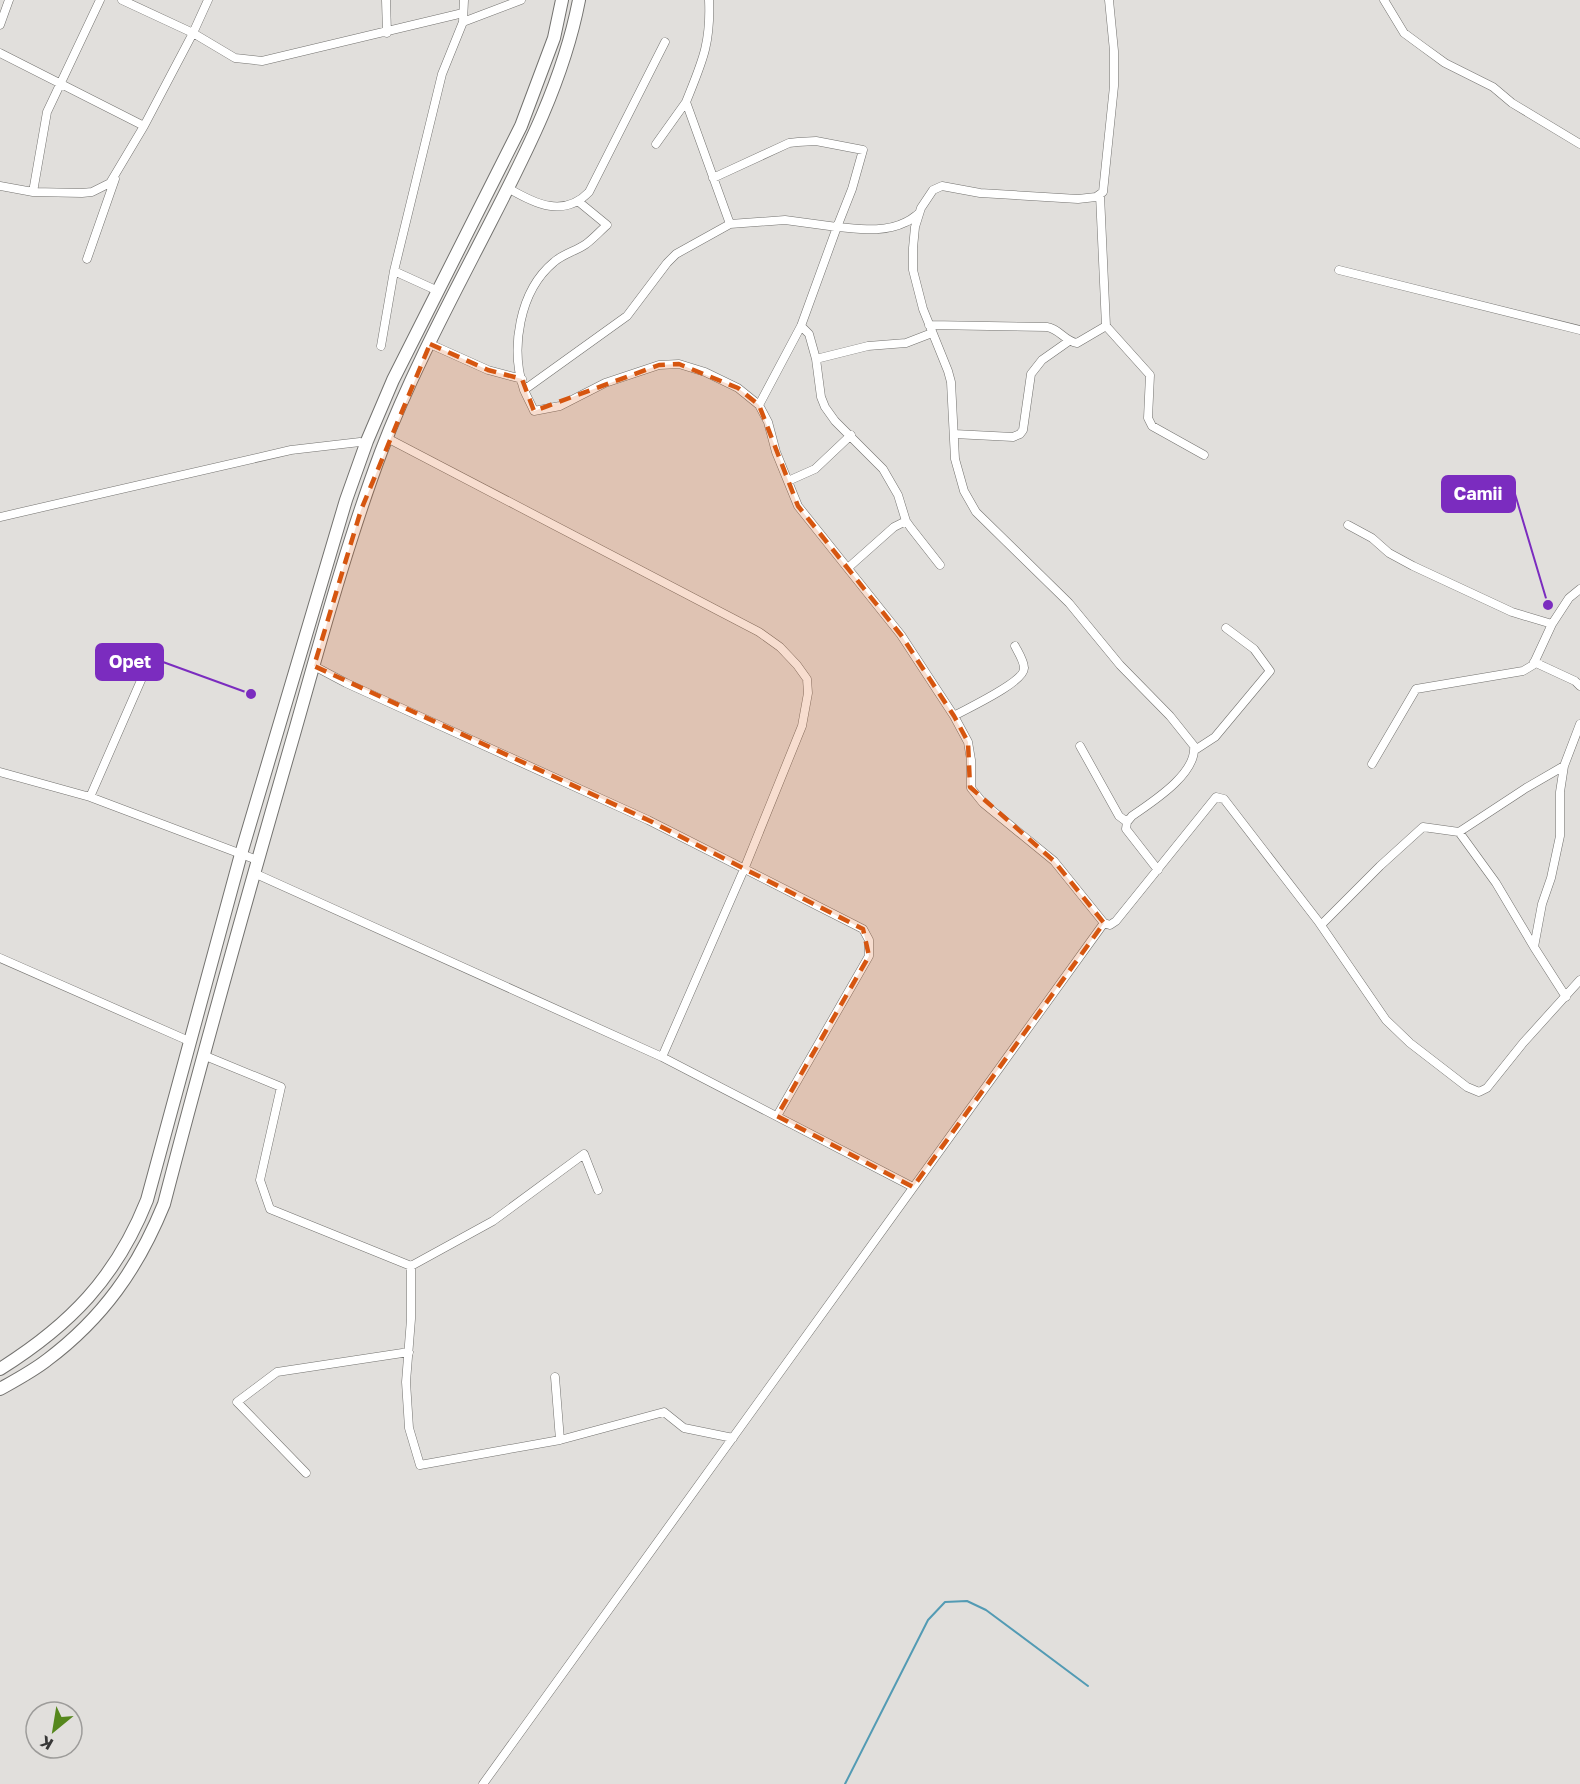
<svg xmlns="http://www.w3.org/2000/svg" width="1580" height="1784" font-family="'Golos Text',sans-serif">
<rect width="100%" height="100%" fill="#e1dfdc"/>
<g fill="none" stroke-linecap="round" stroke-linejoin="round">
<path stroke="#539bb4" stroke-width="2" d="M 845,1784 L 928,1620 L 945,1602 L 967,1601 L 986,1610 L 1088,1686"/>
<g stroke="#73726f" stroke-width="9">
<path id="minor" d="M 122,0 L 193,33 L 208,0
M 386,0 L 387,33
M 709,0 C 711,44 702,62 686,102 L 730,224 L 785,220 L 837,227 L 801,326 L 759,405
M 1109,0 L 1114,51 L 1114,86 L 1103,192 L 1096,197 L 1078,199 L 980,193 L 942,186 L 933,190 L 921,208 L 915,227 L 913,248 L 913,270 L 923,309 L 948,371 L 951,382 L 955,459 L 964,491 L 976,512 L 1069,603 L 1120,665 L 1170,716 L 1194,746 C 1197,774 1152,802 1132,816 L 1127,822 L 1126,829 L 1158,870
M 1384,0 L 1404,33 L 1423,47 L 1445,63 L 1493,87 L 1512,103 L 1580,144
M 463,22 L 521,0
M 0,25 L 9,0
M 0,53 L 144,126
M 656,144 L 686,102
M 713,178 L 789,143 L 798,142 L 816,141 L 863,150 L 852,189 L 837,227 C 861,229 884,233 906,222 C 911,220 914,217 918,214
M 0,186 L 33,192 L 82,193 L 92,192 L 110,183 L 144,126 L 193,33 L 235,58 L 262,61 L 463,13
M 508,188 C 535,204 564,218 589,192 L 665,42
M 33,192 L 47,112 L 100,0
M 1100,195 L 1106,326 L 1150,375 L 1148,418 L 1152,426 L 1204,455
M 579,202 L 607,225 C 600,231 594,238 586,244 C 576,251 563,254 554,262 C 519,291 510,349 524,390 C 527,397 531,404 534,411 L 560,406 L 605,383 L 659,365 L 679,364 L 705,372 L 738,388 L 759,405 L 768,422 L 776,452 L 798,506 L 901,635 L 954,716 L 968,742 L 971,760 L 971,788 L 983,803 L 1054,861 L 1104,923 L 1110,925 L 1116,921 L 1216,797 L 1224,799 L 1318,921 L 1386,1020 L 1410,1043 L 1467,1087 L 1479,1092 L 1487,1088 L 1523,1043 L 1580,980
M 87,259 L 115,179
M 1339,270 L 1580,330
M 438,291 L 394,271 L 442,74 L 463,22 L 464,0
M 929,325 L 1047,327 C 1060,329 1064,341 1077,343 L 1106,326
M 801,326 L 809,334 L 816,359 L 821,397 L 825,407 L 835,421 L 883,469 L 898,495 L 906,521 L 911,528 L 940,565
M 430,344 L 488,370 L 522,379
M 381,346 L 394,271
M 816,359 L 868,346 L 906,343 L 932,333
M 524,390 L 627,316 L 667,263 L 676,254 L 730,224
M 954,434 L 1013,437 L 1020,434 L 1023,430 L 1031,374 L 1042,360 L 1069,341
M 387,438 L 759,632 L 780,647 L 797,665 L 807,679 L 808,693 L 802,726 L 745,867 L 662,1057
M 788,481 L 815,469 L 851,435
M 0,517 L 291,450 L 360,442 L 366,444
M 1348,525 L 1372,538 L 1389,553 L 1413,566 L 1512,612 L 1552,624 L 1533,665 L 1523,671 L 1416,689 L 1372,764
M 849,567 L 894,527 L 906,521
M 1552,624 L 1569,598 L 1580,589
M 1534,662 L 1575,681 L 1580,686
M 314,666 L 346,683 L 648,820 L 863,929 L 869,940 L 869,956 L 777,1116
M 954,716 C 966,709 1025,682 1024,668 C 1024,661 1018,652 1015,646
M 1080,746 L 1119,816 L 1127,822
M 1195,750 L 1215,737 L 1270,671 L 1254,649 L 1226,628
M 0,772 L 90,797 L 257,860
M 90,797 L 142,678
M 254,873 L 662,1057 L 913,1187
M 1321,925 L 1380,866 L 1423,827 L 1459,832
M 1534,947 L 1496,883 L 1459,832 L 1526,788 L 1564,766
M 0,958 L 189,1041
M 1566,997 L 1534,947 L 1542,904 L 1551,878 L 1560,836 L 1560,792 L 1564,766 L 1580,724
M 203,1055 L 281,1087 L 260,1180 L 270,1209 L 411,1266 L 493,1221 L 584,1154 L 598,1190
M 411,1266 L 411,1319 L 406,1382 L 409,1428 L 420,1465 L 560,1440 L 664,1412 L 684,1428 L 733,1438
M 555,1377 L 560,1440
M 306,1473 L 237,1402 L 277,1372 L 409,1352
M 483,1784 L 1104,923"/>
</g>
<g stroke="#73726f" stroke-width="14">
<path id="primary" d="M 0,1369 C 70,1325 116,1278 147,1200 L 241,854 L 346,500 L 367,441 L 393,380 L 521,126 L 554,38 L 562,0
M 0,1389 C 16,1380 33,1371 47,1360 C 103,1318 138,1268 164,1204 C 205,1046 249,890 294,734 C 321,639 347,543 381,452 C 410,376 449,303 486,231 C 524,157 563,83 579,0"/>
</g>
<use href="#minor" stroke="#fff" stroke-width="8"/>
<use href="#primary" stroke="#fff" stroke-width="12"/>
</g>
<path fill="#d65610" fill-opacity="0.2" stroke="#d65610" stroke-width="4.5" stroke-dasharray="12 8" stroke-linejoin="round" d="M 430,344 L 488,370 L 522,379 L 534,411 L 659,365 L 679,364 L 738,388 L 759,405 L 798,506 L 901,635 L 954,716 L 968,742 L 970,787 L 1054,861 L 1104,923 L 913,1187 L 777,1116 L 869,956 L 863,929 L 648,820 L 314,666 L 361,510 Z"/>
<path fill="none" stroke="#7b2cbf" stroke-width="2" d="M1548 605L1515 494M251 694L163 662"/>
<g fill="#7b2cbf" stroke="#e1dfdc" stroke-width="2">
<circle cx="1548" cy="605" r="6"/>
<circle cx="251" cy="694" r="6"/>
</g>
<g fill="#7b2cbf" stroke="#7b2cbf" stroke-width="2">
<rect x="1442" y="476" width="73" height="36" rx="6"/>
<rect x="96" y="644" width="67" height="36" rx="6"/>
</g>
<g font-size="18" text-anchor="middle" font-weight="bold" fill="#fff">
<text x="1478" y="500">Camii</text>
<text x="130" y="668">Opet</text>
</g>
<g transform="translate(54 1730) rotate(210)"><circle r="28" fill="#e1dfdc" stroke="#9d9c9a" stroke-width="1.5"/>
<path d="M0-4.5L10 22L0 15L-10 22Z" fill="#55871c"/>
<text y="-9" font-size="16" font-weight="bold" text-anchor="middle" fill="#383837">K</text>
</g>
</svg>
